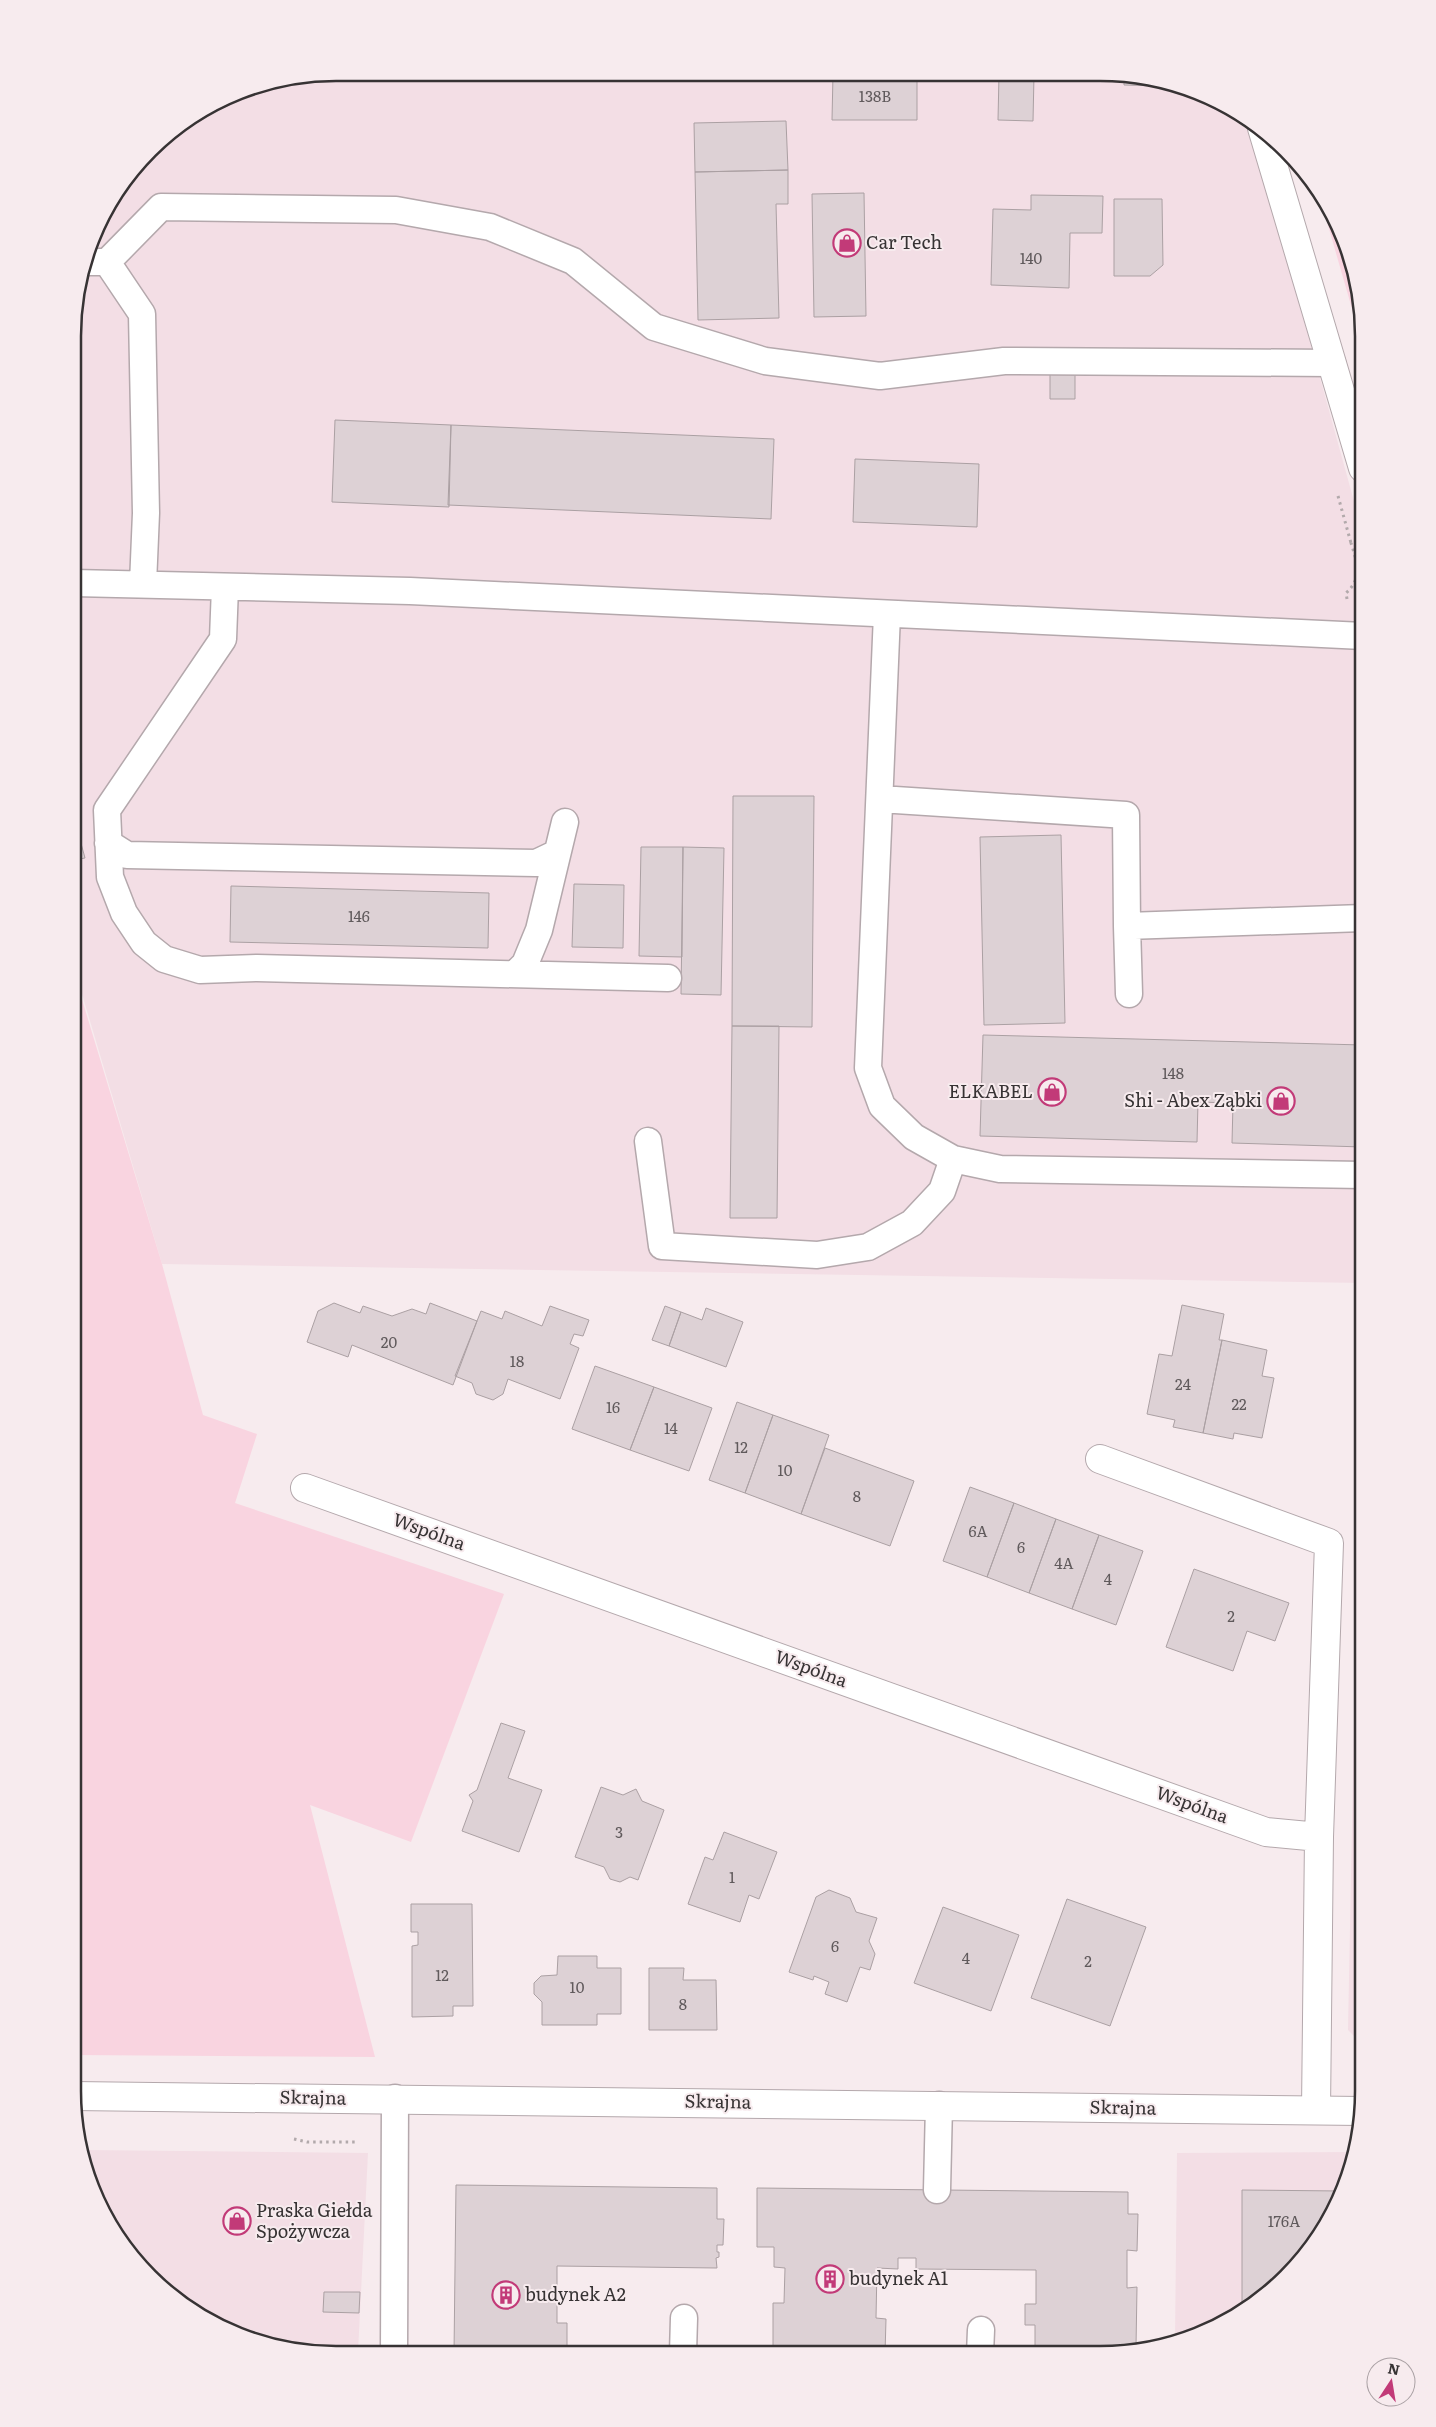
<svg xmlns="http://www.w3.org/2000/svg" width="1436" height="2427" font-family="Literata,serif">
<rect width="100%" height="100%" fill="#f7ebee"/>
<path fill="#f3dee5" d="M 336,73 L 1135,75 L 1201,93 L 1249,120 L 1363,534 L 1363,1283 L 162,1264 L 74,967 L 75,302 L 100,219 L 162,138 L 235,92 Z
M 1363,1518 L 1363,2045 L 1348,2030 L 1358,1519 Z
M 84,2150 L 368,2153 L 358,2352 L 302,2352 L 235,2334 L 175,2300 L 127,2251 L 92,2192 Z
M 1354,2152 L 1349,2176 L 1309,2251 L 1261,2300 L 1201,2335 L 1175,2340 L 1177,2153 Z"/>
<path fill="#f9d4e0" d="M 1319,194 L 1344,235 L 1363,336 L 1363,347 Z
M 74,973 L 162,1264 L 203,1415 L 257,1434 L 235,1503 L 504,1594 L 411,1842 L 310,1805 L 375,2057 L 73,2055 Z"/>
<path fill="#ddd1d5" stroke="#aba0a3" d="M 833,74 L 917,74 L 917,120 L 832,120 Z
M 973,74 L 1034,75 L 1033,121 L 998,120 L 999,75 Z
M 1124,75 L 1135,75 L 1161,82 L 1161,86 L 1124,85 Z
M 786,121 L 788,170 L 695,172 L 694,123 Z
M 788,170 L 788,204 L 776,204 L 779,318 L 698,320 L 695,172 Z
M 864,193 L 866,316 L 814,317 L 812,194 Z
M 1031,195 L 1103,196 L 1102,233 L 1070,233 L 1069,288 L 991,285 L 993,209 L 1031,210 Z
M 1114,199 L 1162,199 L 1163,265 L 1150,276 L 1114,276 Z
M 1050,371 L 1075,371 L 1075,399 L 1050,399 Z
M 335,420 L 451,425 L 449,507 L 332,502 Z
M 451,425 L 774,439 L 771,519 L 448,505 Z
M 855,459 L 979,464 L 977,527 L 853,522 Z
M 733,796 L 814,796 L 812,1027 L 732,1026 Z
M 74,818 L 85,858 L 74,860 Z
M 1061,835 L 1065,1023 L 984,1025 L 980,837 Z
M 641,847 L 683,847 L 682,957 L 639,956 Z
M 683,847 L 724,848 L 721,995 L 681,994 Z
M 574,884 L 624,885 L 623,948 L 572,947 Z
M 231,886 L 489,893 L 488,948 L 230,942 Z
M 732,1026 L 779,1026 L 777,1218 L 730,1218 Z
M 983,1035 L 1363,1045 L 1363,1147 L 1232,1143 L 1233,1103 L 1198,1102 L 1197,1142 L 980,1136 Z
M 1356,1290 L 1363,1290 L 1363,1319 Z
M 334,1303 L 360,1313 L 363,1306 L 392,1316 L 412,1309 L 426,1314 L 430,1303 L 477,1321 L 453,1385 L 352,1345 L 348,1357 L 307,1342 L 318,1311 Z
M 1182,1305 L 1224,1314 L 1219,1340 L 1222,1340 L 1203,1433 L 1173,1427 L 1175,1420 L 1147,1414 L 1159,1354 L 1172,1356 Z
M 550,1306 L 589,1320 L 583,1336 L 574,1334 L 570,1344 L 579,1348 L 560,1399 L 508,1379 L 503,1394 L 493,1400 L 476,1394 L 472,1383 L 455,1376 L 481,1311 L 502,1319 L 505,1311 L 542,1326 Z
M 665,1306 L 681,1312 L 669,1346 L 652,1340 Z
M 706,1308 L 743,1322 L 726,1367 L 669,1346 L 681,1312 L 702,1320 Z
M 1222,1340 L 1267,1350 L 1262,1376 L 1274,1378 L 1262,1438 L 1234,1433 L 1233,1439 L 1203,1433 Z
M 595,1366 L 654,1387 L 630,1450 L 572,1429 Z
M 654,1387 L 712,1408 L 689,1471 L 630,1450 Z
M 737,1402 L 773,1415 L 745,1493 L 709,1480 Z
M 773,1415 L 829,1435 L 801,1514 L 745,1493 Z
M 825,1448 L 914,1481 L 890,1546 L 801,1514 Z
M 970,1487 L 1014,1503 L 987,1577 L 943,1561 Z
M 1014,1503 L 1056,1519 L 1029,1593 L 987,1577 Z
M 1056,1519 L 1099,1535 L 1072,1609 L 1029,1593 Z
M 1099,1535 L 1143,1551 L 1116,1625 L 1072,1609 Z
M 1194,1569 L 1289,1603 L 1275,1641 L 1247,1631 L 1233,1671 L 1166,1647 Z
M 501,1723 L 525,1731 L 508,1778 L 542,1790 L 519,1852 L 462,1831 L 473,1801 L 469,1795 L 477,1790 Z
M 601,1787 L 623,1795 L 636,1789 L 642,1801 L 664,1810 L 638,1880 L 630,1877 L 620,1882 L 610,1879 L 604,1867 L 575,1857 Z
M 724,1832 L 777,1852 L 759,1899 L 749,1895 L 740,1922 L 688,1904 L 705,1857 L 713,1860 Z
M 829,1890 L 850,1898 L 856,1912 L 877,1918 L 869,1941 L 875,1954 L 870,1970 L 860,1967 L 847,2002 L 825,1994 L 829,1982 L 814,1976 L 813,1980 L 789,1972 L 816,1897 Z
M 1067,1899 L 1146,1927 L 1110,2026 L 1031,1998 Z
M 411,1904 L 472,1904 L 473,2006 L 453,2006 L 453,2016 L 412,2017 L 412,1946 L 418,1945 L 418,1932 L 411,1932 Z
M 943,1907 L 1019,1935 L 991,2011 L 914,1983 Z
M 558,1956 L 597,1956 L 597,1968 L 621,1968 L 621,2014 L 597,2014 L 597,2025 L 542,2025 L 542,2002 L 534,1994 L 534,1983 L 541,1976 L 557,1975 Z
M 649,1968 L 684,1968 L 683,1980 L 716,1980 L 717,2030 L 649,2030 Z
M 456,2185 L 717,2188 L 717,2219 L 724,2219 L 723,2245 L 717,2245 L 717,2252 L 719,2252 L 719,2257 L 716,2258 L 717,2268 L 557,2266 L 557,2323 L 567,2323 L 567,2353 L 454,2353 Z
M 757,2188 L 1128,2192 L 1128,2214 L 1138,2214 L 1137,2251 L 1127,2250 L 1127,2288 L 1137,2287 L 1136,2347 L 1100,2354 L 1035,2354 L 1035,2325 L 1025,2325 L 1025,2304 L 1036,2304 L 1036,2270 L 916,2269 L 916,2258 L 898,2258 L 898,2269 L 877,2268 L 876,2318 L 886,2319 L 885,2354 L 773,2354 L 773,2303 L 784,2303 L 785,2268 L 774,2267 L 774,2247 L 757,2247 Z
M 1242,2190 L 1341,2191 L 1309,2251 L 1261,2300 L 1242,2311 Z
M 324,2292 L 360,2292 L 359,2313 L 323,2312 Z"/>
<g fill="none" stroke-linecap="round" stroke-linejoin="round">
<g stroke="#b4a8ac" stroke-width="29">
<path id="service" d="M 87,262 L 107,262 L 161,207 L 396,210 L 490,227 L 573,261 L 654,327 L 765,361 L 880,376 L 1004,361 L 1332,363
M 107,262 L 142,314 L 146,513 L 143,584
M 74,583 L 410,591 L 1363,636
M 225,587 L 223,639 L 107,810 L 110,877 L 124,913 L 144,943 L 164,959 L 200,970 L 257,968 L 668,978
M 887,614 L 868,1068 L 882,1106 L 914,1137 L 953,1159 L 1000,1169 L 1363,1175
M 880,799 L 1126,815 L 1127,926 L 1363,918
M 108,843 L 127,855 L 536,863 L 557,853
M 1127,926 L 1129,994
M 515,974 L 525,964 L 539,930 L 565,822
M 648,1141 L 662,1246 L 817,1255 L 868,1247 L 912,1223 L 942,1191 L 953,1159
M 937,2190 L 939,2105
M 394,2353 L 395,2098
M 683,2353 L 684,2318
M 980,2354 L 981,2330"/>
</g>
<g stroke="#b4a8ac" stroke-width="30">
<path id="minor" d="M 1100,1459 L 1329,1543 L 1319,1837
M 305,1488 L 1266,1832 L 1319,1837 L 1316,2110"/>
</g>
<g stroke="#b4a8ac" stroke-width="30">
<path id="tertiary" d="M 1262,128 L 1363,468
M 73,2096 L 1362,2111"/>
</g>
<path stroke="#b2a9ab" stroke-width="3" stroke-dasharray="2.5 4" stroke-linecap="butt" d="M 1338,496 L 1351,543
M 1347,599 L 1346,593 C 1363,578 1357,562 1351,543 L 1363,540
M 1355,2063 L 1363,2071
M 294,2139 L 307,2142 L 357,2142"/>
<use href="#service" stroke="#fff" stroke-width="26"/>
<use href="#minor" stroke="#fff" stroke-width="28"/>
<use href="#tertiary" stroke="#fff" stroke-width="28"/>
</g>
<defs>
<g id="shop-ring" transform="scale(1.4375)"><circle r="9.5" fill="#f7ebee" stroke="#c23a78" stroke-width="1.5"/><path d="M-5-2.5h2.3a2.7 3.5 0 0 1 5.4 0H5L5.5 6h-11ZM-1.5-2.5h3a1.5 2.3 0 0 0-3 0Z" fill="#c23a78"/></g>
<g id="building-ring" transform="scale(1.4375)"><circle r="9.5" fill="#f7ebee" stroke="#c23a78" stroke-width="1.5"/><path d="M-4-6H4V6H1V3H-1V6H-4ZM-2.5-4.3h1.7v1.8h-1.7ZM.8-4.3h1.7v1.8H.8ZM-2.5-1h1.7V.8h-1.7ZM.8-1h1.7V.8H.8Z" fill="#c23a78"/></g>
</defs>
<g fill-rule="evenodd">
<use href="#shop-ring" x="847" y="243"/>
<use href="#shop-ring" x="1052" y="1092"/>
<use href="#shop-ring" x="1281" y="1101"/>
<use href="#shop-ring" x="237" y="2221"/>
<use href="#building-ring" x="830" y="2279"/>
<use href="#building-ring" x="506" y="2295"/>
</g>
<g text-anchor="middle" stroke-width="4" stroke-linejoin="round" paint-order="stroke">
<g font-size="15" fill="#605a5c">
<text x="875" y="102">138B</text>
<text x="1031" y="264">140</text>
<text x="359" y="922">146</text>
<text x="1173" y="1079">148</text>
<text x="389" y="1348">20</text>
<text x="517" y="1367">18</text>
<text x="1183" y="1390">24</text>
<text x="1239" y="1410">22</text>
<text x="613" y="1413">16</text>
<text x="671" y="1434">14</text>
<text x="741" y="1453">12</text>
<text x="785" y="1476">10</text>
<text x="857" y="1502">8</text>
<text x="978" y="1537">6A</text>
<text x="1021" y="1553">6</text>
<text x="1064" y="1569">4A</text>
<text x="1108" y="1585">4</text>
<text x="1231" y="1622">2</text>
<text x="619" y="1838">3</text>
<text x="732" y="1883">1</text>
<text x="835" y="1952">6</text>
<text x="966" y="1964">4</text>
<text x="1088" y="1967">2</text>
<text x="442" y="1981">12</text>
<text x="577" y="1993">10</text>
<text x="683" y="2010">8</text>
<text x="1284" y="2227">176A</text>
</g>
<g font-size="18" fill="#373334" stroke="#f7ebee" text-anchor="start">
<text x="866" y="249">Car Tech</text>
<text x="1033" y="1098" text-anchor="end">ELKABEL</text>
<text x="1262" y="1107" text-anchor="end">Shi - Abex Ząbki</text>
<text x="256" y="2217">Praska Giełda<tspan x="256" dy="21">Spożywcza</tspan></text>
<text x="849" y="2285">budynek A1</text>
<text x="525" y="2301">budynek A2</text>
</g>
<g font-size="18" fill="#373334" stroke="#f7ebee">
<text transform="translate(429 1532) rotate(20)" y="6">Wspólna</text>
<text transform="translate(811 1669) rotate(20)" y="6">Wspólna</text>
<text transform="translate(1192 1805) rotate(20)" y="6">Wspólna</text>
<text transform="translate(313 2098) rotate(1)" y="6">Skrajna</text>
<text transform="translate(718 2102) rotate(1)" y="6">Skrajna</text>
<text transform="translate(1123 2108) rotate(1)" y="6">Skrajna</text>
</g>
</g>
<path d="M0 0H1436V2427H0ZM336 81H1100A255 255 0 0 1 1355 336V2091A255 255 0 0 1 1100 2346H336A255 255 0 0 1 81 2091V336A255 255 0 0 1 336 81Z" fill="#f7ebee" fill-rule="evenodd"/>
<path fill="none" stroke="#373334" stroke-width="2.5" d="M336 81H1100A255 255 0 0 1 1355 336V2091A255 255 0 0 1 1100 2346H336A255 255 0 0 1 81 2091V336A255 255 0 0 1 336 81Z"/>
<g transform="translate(1391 2382) rotate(12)"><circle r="24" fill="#f7ebee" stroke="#aaa1a4"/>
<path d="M0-4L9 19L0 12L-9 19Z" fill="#c23a78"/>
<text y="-8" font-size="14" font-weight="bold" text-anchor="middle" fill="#373334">N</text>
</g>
</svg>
